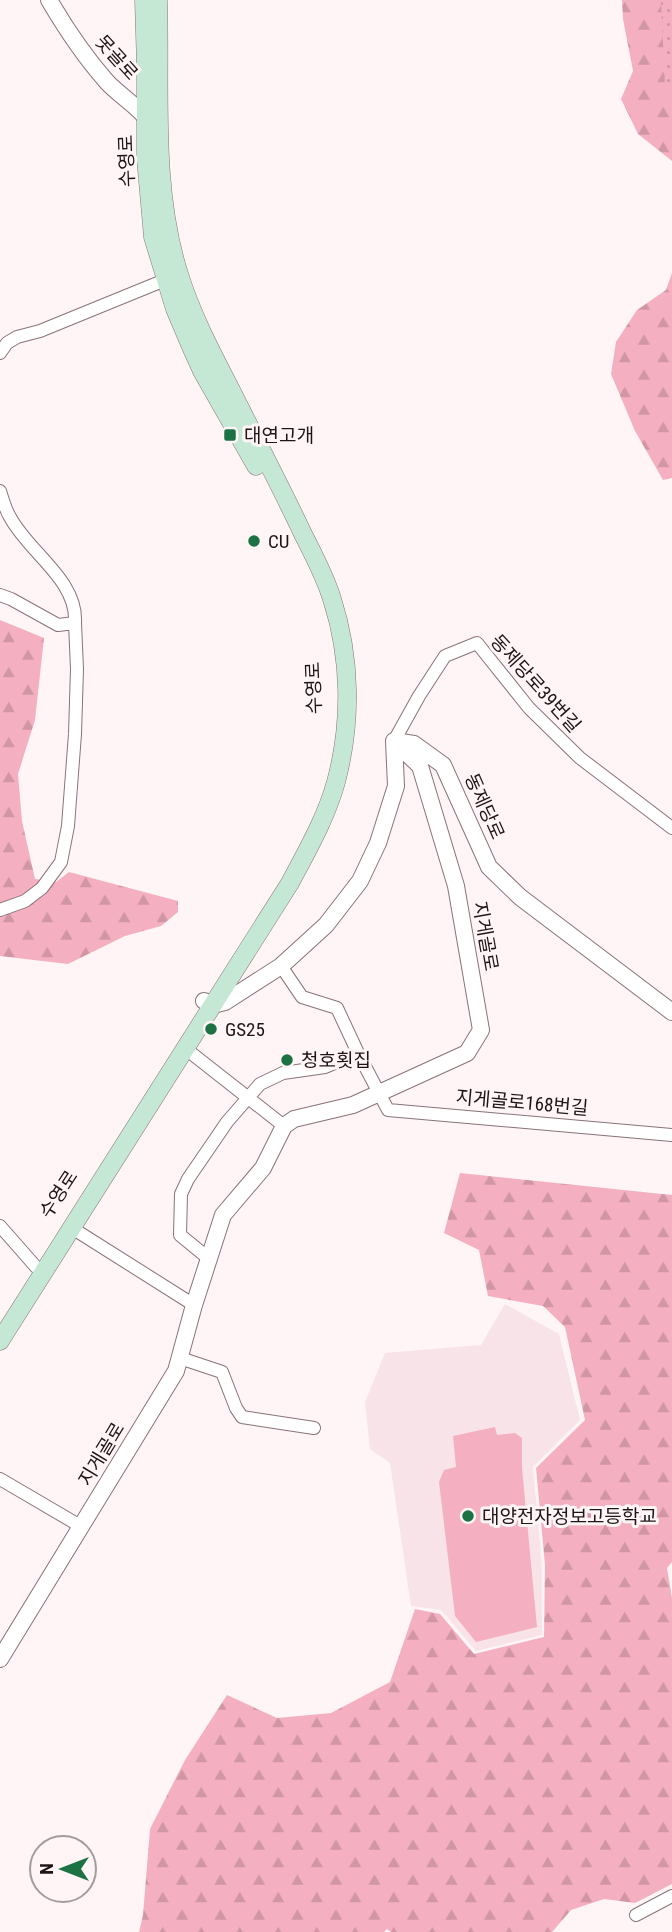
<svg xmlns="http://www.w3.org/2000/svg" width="672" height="1932" font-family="'Roboto Condensed','Noto Sans KR',sans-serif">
<defs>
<pattern id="forest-firs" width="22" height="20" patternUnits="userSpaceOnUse" patternTransform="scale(1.75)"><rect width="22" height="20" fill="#f4b0c0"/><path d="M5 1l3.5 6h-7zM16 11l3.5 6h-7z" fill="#d196a4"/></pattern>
<pattern id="park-dots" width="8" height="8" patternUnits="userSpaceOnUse" patternTransform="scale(1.75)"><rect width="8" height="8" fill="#f4b0c0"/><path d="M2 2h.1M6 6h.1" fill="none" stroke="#d196a4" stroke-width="1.8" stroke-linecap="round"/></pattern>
</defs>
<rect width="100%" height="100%" fill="#fff4f6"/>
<path fill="#f8e4e8" d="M 505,1304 L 559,1334 L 580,1420 L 533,1467 L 542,1565 L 542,1635 L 476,1651 L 441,1610 L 411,1606 L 390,1463 L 370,1449 L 365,1402 L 385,1353 L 481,1345 Z"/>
<path fill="url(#forest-firs)" d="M 622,0 L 672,0 L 672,161 L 638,134 L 621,99 L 633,71 L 623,19 Z
M 672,273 L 672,478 L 663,480 L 635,431 L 611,374 L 616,342 L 637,310 L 666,290 Z
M 0,620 L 44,638 L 35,720 L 18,774 L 22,821 L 35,879 L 56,882 L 69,872 L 178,901 L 178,912 L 161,926 L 125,936 L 68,964 L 0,956 Z
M 460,1173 L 672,1195 L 672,1562 L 667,1568 L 672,1598 L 672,1884 L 635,1903 L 604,1899 L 571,1910 L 552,1932 L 391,1932 L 387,1929 L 384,1932 L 139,1932 L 143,1915 L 150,1829 L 185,1760 L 227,1695 L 277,1718 L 331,1713 L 390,1682 L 415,1609 L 440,1614 L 474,1654 L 544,1637 L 545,1565 L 536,1468 L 585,1420 L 565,1327 L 543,1306 L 488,1296 L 479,1250 L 444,1233 Z"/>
<path fill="url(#park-dots)" d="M 661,0 L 672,0 L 672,97 L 665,86 Z"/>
<path fill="#f4b0c0" d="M 495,1427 L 497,1435 L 515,1433 L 522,1438 L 522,1468 L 537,1627 L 476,1642 L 455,1616 L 439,1482 L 444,1470 L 456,1467 L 453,1436 Z"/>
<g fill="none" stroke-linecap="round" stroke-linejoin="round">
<g stroke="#897378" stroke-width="14">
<path id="minor" d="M 0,353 L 7,343 L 17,337 L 40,331 L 165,280
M 0,491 C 3,500 5,509 10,517 C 29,553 78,580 75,623 L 58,625 L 11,599 L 0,595
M 394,741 L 419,696 L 445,656 L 477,643 L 529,708 L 580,758 L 672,828
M 0,910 L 25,901 L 42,888 L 61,862 L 68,826 L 75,734 L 77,669 L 75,623
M 281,966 L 302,997 L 337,1008 L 358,1053 L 388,1110 L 672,1135
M 186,1049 L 284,1126
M 0,1226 L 36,1267
M 72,1228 L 194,1305
M 208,1258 L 180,1235 L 181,1194 L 188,1179 L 227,1122 L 260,1084 L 283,1073 L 325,1067 L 358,1053
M 180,1358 L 222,1372 L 236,1408 L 242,1417 L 314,1428
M 0,1479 L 82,1527
M 636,1915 L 672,1896"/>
</g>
<g stroke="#897378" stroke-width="18">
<path id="tertiary" d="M 49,0 C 66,29 84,56 107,82 C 121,97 140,107 151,124
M 394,741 L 414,744 L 443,765 L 489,867 L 520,897 L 672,1012
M 204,1001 L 213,1005 L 225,1002 L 281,966 L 326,925 L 360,881 L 378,843 L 396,786 L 394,741
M 0,1659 L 176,1371 L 194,1305 L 223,1215 L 263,1168 L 284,1126 L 294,1119 L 353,1105 L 467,1053 L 481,1030 L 456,886 L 420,766 L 394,741"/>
</g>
<g stroke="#897378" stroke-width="19">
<path id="secondary" d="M 144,0 L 146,67 L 146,159 L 153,237 L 175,309 L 192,349 L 202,371 L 256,466
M 0,1341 L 290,883 C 307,851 326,818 336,782 C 352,722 351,658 332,599 C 325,576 313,554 302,532 C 280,485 256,440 233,394 C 213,355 192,316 179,274 C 151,186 161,90 158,0"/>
</g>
<use href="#minor" stroke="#fff" stroke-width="12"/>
<use href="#tertiary" stroke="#fff" stroke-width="16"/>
<use href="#secondary" stroke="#c5e8d5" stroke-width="18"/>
</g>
<g fill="#1d7244" stroke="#fff4f6" stroke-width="2.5">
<rect x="223" y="428" width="14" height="14" rx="3.5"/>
<circle cx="254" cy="541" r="7"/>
<circle cx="211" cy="1029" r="7"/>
<circle cx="287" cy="1060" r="7"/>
<circle cx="468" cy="1516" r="7"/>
</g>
<g text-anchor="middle" stroke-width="6" stroke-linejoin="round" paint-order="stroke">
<g font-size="19" fill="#1e1517" stroke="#fff4f6">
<text transform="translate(117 57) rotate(48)" y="7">못골로</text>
<text transform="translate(126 161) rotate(-92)" y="7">수영로</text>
<text transform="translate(536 683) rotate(48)" y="7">동제당로39번길</text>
<text transform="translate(313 688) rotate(-92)" y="7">수영로</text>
<text transform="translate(485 806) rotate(66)" y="7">동제당로</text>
<text transform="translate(486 936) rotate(80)" y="7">지게골로</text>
<text transform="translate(522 1102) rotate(5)" y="7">지게골로168번길</text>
<text transform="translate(58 1194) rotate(-57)" y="7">수영로</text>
<text transform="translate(101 1454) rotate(-59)" y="7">지게골로</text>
</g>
<g font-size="19" fill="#1e1517" stroke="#fff4f6" text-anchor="start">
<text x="244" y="442">대연고개</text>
<text x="268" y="548">CU</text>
<text x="225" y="1036">GS25</text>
<text x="301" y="1067">청호횟집</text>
<text x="482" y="1523">대양전자정보고등학교</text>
</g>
</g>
<g transform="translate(63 1869) rotate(270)"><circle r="33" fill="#fff4f6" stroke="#a59b9d" stroke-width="2"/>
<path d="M0-5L12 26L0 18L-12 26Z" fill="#1d7244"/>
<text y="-10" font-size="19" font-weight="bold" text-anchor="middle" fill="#1e1517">N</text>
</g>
</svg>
